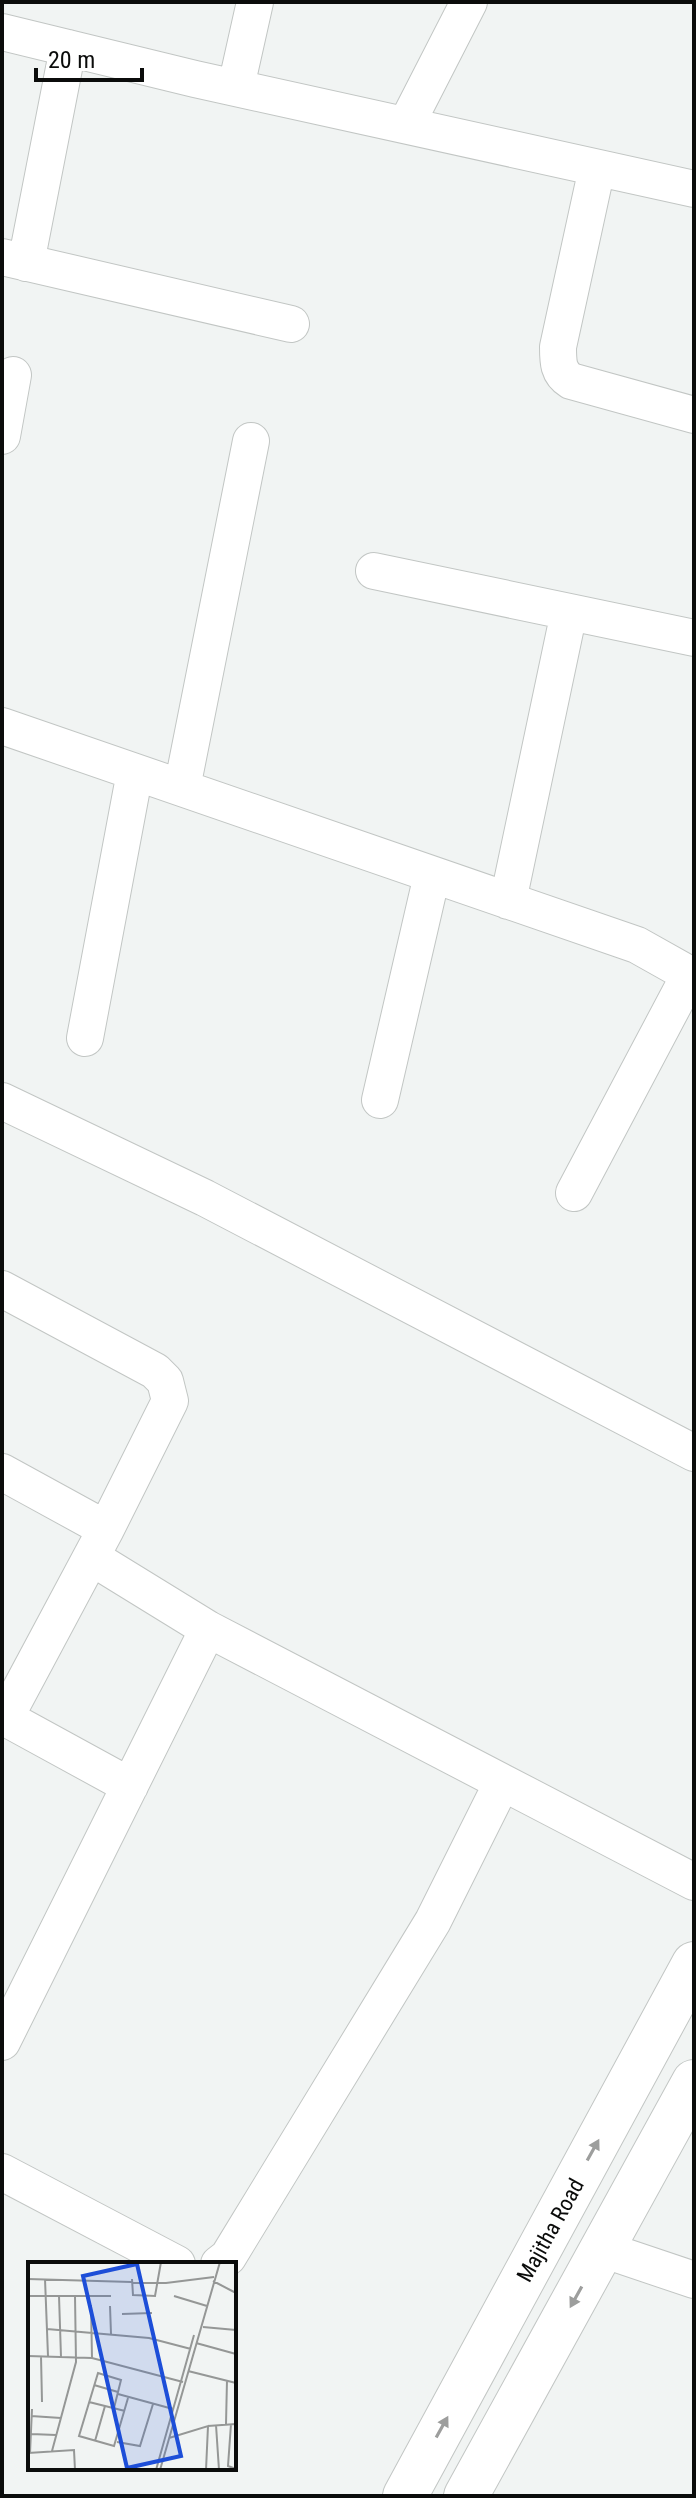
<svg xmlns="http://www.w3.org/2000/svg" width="696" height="2498" font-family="'Roboto Condensed',sans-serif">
<rect width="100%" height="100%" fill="#f1f4f3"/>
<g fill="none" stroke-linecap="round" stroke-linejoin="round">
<g stroke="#c2c6c4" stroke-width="38">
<path id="minor" d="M 2,32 L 195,79 L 694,189
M 236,87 L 255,2
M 406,125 L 469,2
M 597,168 L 558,347 C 558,362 558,373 571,381 L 694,415
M 2,257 L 291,324
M 26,263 L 68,48
M 2,436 L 13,375
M 374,571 L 694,638
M 2,726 L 637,945 L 694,977
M 182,788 L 251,441
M 508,901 L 569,612
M 85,1038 L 135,772
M 380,1100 L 432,875
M 2,1101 L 205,1198 L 694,1453
M 574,1193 L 690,974
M 2,1289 L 155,1371 L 165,1381 L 170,1401 L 106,1529 L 5,1718
M 2,1472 L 106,1529
M 91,1557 L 208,1629 L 694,1882
M 2,1716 L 130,1786
M 2,2042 L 208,1629
M 2,2172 L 177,2264
M 602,2249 L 694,2280
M 219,2264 L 228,2257 L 433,1921 L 502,1783"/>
</g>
<g stroke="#c2c6c4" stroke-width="46">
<path id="major" d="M 405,2496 L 694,1964
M 466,2496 L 694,2082"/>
</g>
<use href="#minor" stroke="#fff" stroke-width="36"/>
<use href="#major" stroke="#fff" stroke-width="44"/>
</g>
<defs><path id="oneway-solid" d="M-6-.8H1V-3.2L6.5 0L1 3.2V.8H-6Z" transform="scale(2)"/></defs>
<g fill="#9d9e9d">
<use href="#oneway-solid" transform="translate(593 2150) rotate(-61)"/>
<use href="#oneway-solid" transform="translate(576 2297) rotate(119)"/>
<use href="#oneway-solid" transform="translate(442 2427) rotate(-61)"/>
</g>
<g text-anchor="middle" stroke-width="7" stroke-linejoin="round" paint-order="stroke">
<g font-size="22" fill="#0b0c0b" stroke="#fff">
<text transform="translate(550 2230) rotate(-61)" y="8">Majitha Road</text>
</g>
</g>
<g transform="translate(28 2262)">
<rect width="208" height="208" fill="#f1f4f3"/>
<path fill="none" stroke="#959796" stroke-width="2" d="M 0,17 L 138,21 L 186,15M 17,17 L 20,94M 104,17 L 105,33 L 127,34 L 133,0M 185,19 L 208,31M 0,34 L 83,34M 31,34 L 33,95M 146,34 L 179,44M 63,43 L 64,96M 82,44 L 83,72M 94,52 L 124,51M 175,65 L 208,68M 19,67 L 121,76 L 163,87M 168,81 L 208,92M 0,94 L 64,96 L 155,120M 13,94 L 14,140M 160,109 L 208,121M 66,123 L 90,130M 90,132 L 145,147M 61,140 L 97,149M 86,146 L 93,118 L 70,111 L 51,174 L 86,184 L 100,136M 3,154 L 33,156M 198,162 L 199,118M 203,162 L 200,204 L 208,207M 188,163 L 191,208M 180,164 L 208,162M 3,172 L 28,173M 141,176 L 180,164 L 178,208M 67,179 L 77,144M 89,180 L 112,184 L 125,142M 24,189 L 48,100 L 47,34M 0,191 L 46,188 L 47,208M 2,191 L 4,147M 128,208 L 166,73M 132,208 L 192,0"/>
<path fill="#1d4ed8" fill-opacity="0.15" stroke="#1d4ed8" stroke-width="4" d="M 109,2 L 153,194 L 99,206 L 55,14 Z"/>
<rect width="208" height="208" fill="none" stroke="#0b0c0b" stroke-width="4"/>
</g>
<rect width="696" height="2498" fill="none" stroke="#0b0c0b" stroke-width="8"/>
<path d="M36 68v12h106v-12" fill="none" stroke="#0b0c0b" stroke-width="4"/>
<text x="48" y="68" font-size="24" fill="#0b0c0b" stroke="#ffffff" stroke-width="6" paint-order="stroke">20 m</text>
</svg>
